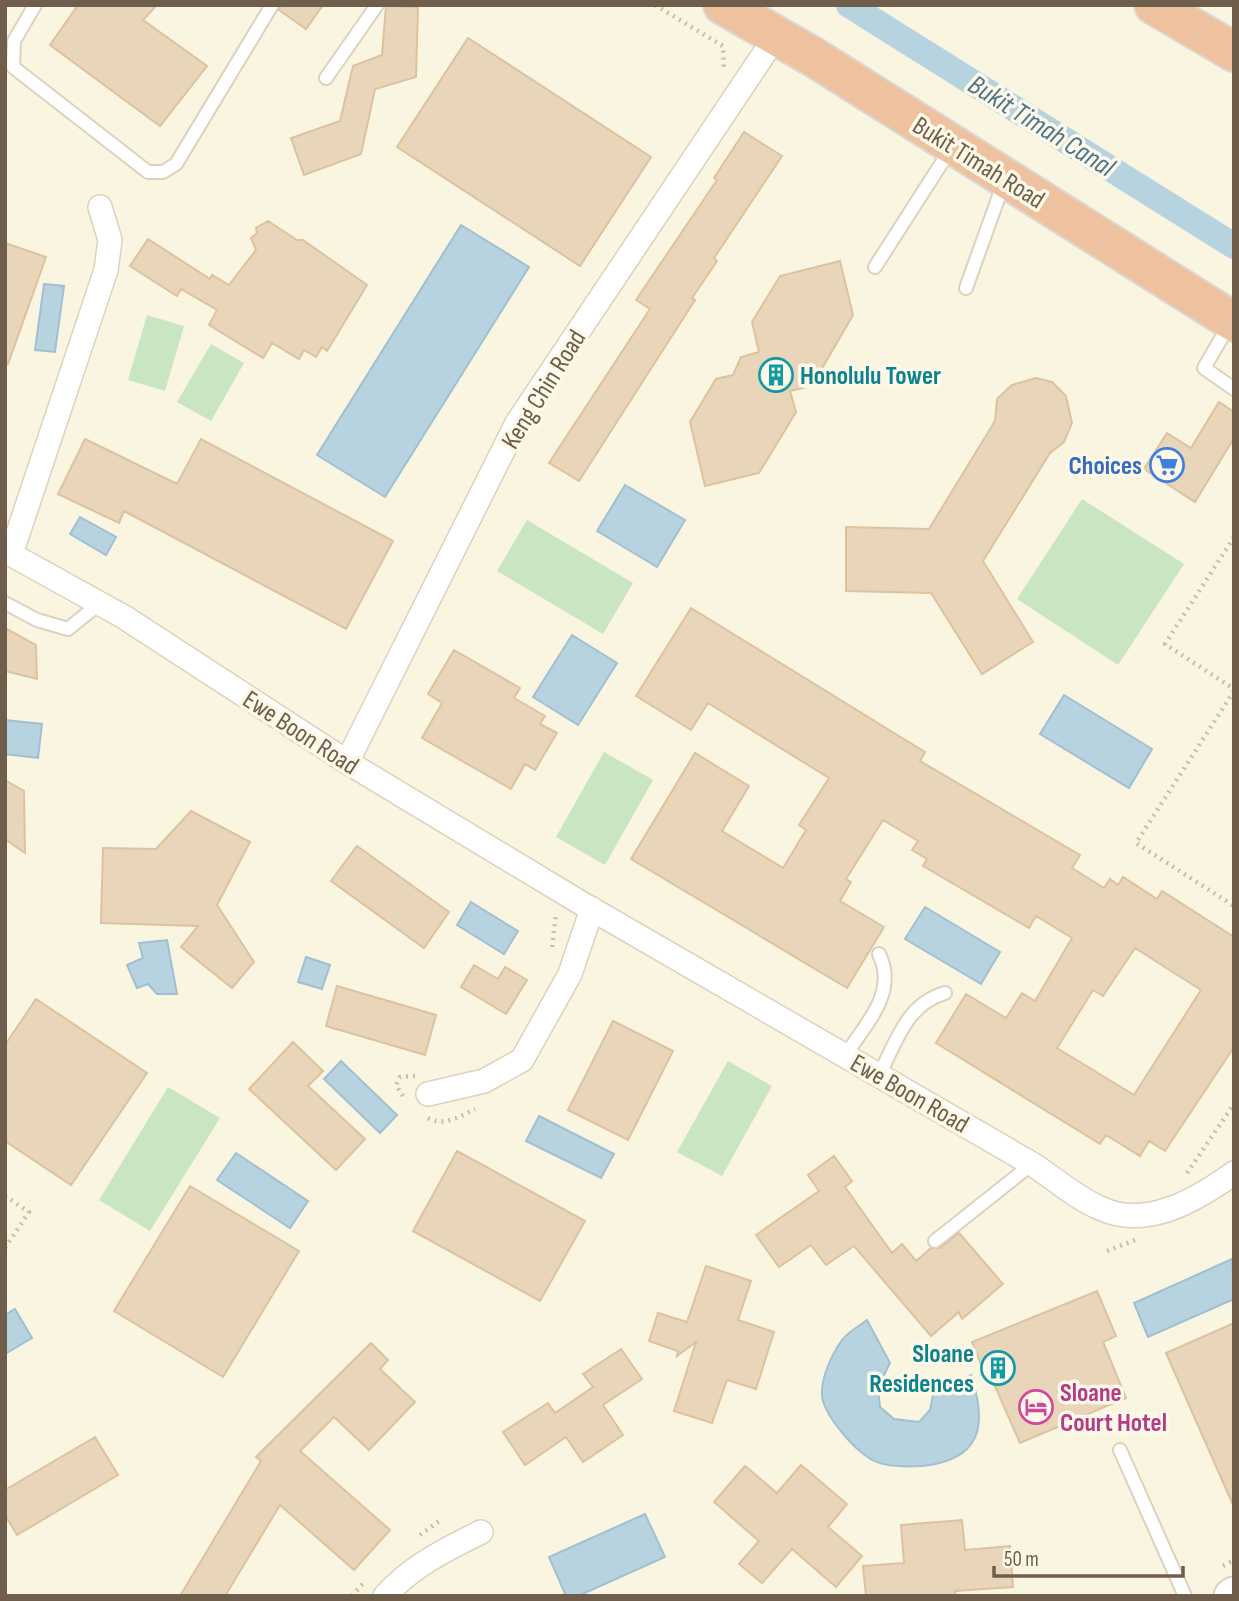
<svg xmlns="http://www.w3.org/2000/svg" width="1239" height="1601" font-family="'Sofia Sans Condensed',sans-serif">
<rect width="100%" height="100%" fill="#f9f5e1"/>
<path fill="#c9e5c2" d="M 147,315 L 184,326 L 165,391 L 128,380 Z
M 211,344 L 244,363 L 211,421 L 177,402 Z
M 1082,499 L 1184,564 L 1118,665 L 1017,599 Z
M 527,520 L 633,583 L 603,634 L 497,571 Z
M 604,752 L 653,780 L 605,865 L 556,837 Z
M 728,1061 L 772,1086 L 722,1176 L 677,1152 Z
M 168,1087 L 220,1118 L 150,1231 L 99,1200 Z"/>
<path fill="#b8d3e0" stroke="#a0c0d1" stroke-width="2" d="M 461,225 L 529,267 L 385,497 L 317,455 Z
M 44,284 L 64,286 L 55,352 L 35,350 Z
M 625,485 L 685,520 L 657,567 L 597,531 Z
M 80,517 L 116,537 L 106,555 L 70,534 Z
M 572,635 L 617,663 L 578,725 L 533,697 Z
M 1064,695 L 1152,749 L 1129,788 L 1040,734 Z
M 5,720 L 42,724 L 38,758 L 5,754 Z
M 471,902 L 518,931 L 504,954 L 457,925 Z
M 925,907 L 1000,952 L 981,984 L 905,939 Z
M 167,940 L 177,994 L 157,994 L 148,984 L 137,988 L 127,965 L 143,958 L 139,943 Z
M 306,957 L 330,965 L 322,989 L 298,982 Z
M 341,1061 L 397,1115 L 380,1133 L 324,1079 Z
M 539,1116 L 614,1154 L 601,1178 L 526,1141 Z
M 236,1153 L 308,1201 L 290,1228 L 217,1180 Z
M 1232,1259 L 1234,1299 L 1148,1337 L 1134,1303 Z
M 15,1309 L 32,1338 L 5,1354 L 5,1315 Z
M 867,1320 L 890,1363 L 878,1387 L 880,1407 L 894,1419 L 919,1422 L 930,1410 L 934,1391 L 971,1375 C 988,1426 981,1460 922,1466 C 907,1467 882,1467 869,1458 C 853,1448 823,1414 822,1395 C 821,1377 832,1354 842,1340 C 848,1332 859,1326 867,1320 Z
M 645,1514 L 665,1557 L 578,1596 L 566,1596 L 549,1557 Z"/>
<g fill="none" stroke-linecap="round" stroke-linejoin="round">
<path stroke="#b8d3e0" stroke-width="26" d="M 849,5 L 1234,246"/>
</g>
<path fill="#e9d6ba" stroke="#ddc29e" stroke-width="2" fill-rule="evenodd" d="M 78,5 L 157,5 L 143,20 L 207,66 L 160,126 L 50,45 Z
M 281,5 L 323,5 L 306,29 L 279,10 Z
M 386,6 L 418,7 L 416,77 L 375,89 L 361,154 L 304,175 L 291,138 L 340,121 L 353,66 L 382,55 Z
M 468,38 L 651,157 L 580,266 L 397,147 Z
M 744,132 L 782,156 L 714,258 L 717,261 L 692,298 L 695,300 L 579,481 L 549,463 L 650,309 L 636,300 L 717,180 L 714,178 Z
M 268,221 L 297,240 L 303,240 L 367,285 L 327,351 L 322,347 L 316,357 L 304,350 L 299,359 L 272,343 L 263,358 L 209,325 L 217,310 L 181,289 L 177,296 L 130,266 L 148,239 L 210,279 L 212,275 L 229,285 L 256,250 L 251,238 L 257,233 L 256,228 Z
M 5,243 L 46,257 L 8,364 L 5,363 Z
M 840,261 L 853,315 L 817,377 L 800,379 L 803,388 L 790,391 L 796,412 L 759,473 L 705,486 L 690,422 L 716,379 L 733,375 L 741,357 L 759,352 L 752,322 L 780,276 Z
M 1036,378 L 1052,382 L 1066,396 L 1072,423 L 1064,442 L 1050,453 L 983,561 L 1033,642 L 982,674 L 931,593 L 846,591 L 846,527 L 929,529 L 995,421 L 997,399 L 1012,385 Z
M 1219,402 L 1234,412 L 1234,438 L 1195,502 L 1144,469 L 1167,433 L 1191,448 Z
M 85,439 L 177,484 L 201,439 L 393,541 L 346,629 L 124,511 L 119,523 L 58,494 Z
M 691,608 L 925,752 L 920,761 L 1080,855 L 1072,868 L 1104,888 L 1110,879 L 1118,885 L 1123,877 L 1157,899 L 1162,891 L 1234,937 L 1234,1047 L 1165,1151 L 1149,1141 L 1140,1156 L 1106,1135 L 1100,1144 L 936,1043 L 966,994 L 1006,1018 L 1022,993 L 1035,1001 L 1072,938 L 1036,916 L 1029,928 L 923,866 L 927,859 L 912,850 L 918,841 L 883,820 L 846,879 L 851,882 L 840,901 L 884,927 L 847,988 L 631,859 L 695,753 L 749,786 L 722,831 L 783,868 L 806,830 L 799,825 L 829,778 L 708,703 L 691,730 L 636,696 ZM 1135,948 L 1201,990 L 1134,1095 L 1057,1048 L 1093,990 L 1103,996 Z
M 5,628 L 36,645 L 37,679 L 5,671 Z
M 454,650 L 520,688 L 514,698 L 545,716 L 540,724 L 557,733 L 535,770 L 525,764 L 511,789 L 422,738 L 442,703 L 428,694 Z
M 5,780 L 24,791 L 25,853 L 5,839 Z
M 191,811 L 250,842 L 217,905 L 254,962 L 232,988 L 181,947 L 198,926 L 101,923 L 103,848 L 156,849 Z
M 357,846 L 449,912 L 424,948 L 331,881 Z
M 474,965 L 498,979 L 505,967 L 527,980 L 506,1014 L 461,987 Z
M 337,986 L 436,1015 L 425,1055 L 326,1026 Z
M 36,999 L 147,1073 L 71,1185 L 5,1141 L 5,1045 Z
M 613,1021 L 673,1051 L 628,1140 L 568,1110 Z
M 293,1042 L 323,1071 L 308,1086 L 365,1139 L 336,1170 L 249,1089 Z
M 457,1151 L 585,1221 L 540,1301 L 413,1231 Z
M 834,1156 L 852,1181 L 845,1187 L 892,1253 L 902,1244 L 916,1261 L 931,1248 L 940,1248 L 959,1233 L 1003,1284 L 962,1319 L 959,1312 L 931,1336 L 854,1246 L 826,1265 L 811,1245 L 779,1267 L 756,1235 L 819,1191 L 808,1175 Z
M 190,1186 L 299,1251 L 223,1377 L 114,1311 Z
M 706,1266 L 751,1281 L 738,1320 L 774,1332 L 756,1389 L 727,1380 L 712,1423 L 674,1411 L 696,1342 L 677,1356 L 678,1351 L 649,1341 L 658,1313 L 687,1322 Z
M 1097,1291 L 1116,1336 L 1103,1342 L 1126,1398 L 1020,1443 L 991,1377 L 987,1379 L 972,1342 Z
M 1234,1323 L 1234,1507 L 1166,1353 Z
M 371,1343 L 388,1360 L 380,1369 L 415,1402 L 369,1450 L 334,1417 L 300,1451 L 390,1530 L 354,1570 L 280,1505 L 225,1596 L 180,1596 L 261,1461 L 256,1457 Z
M 621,1349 L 642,1379 L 603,1405 L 623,1435 L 583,1462 L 566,1437 L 525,1465 L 503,1432 L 548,1403 L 555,1413 L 593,1387 L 583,1374 Z
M 95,1437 L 118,1475 L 17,1535 L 5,1515 L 5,1490 Z
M 801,1465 L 847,1504 L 828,1527 L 862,1556 L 836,1587 L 792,1549 L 762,1583 L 739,1564 L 759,1541 L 714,1502 L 745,1466 L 777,1493 Z
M 962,1520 L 965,1550 L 1010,1546 L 1013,1587 L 955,1591 L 956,1596 L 866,1596 L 863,1566 L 904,1563 L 901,1525 Z"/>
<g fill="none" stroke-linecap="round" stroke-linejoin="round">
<g stroke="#dcd2be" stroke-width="16">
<path id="lane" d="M 35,5 L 14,41 L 13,67 L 148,172 L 163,172 L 176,164 L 272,5
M 326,78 L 377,5
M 875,267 L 950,150
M 966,288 L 1004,182
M 1229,325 L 1204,368 L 1234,389
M 5,603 L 37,620 L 68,629 L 100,603
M 845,1056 C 866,1023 898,993 879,954
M 879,1075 C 896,1043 906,1004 945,993
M 935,1241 L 1032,1164
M 1120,1450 L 1185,1596"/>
</g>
<g stroke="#dcd2be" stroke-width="26">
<path id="street" d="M 5,551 L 124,617 L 347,762 L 576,900 L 1032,1164 C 1054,1178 1076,1198 1100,1208 C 1146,1230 1196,1200 1234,1173
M 11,554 L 106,270 L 110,240 L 100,207
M 347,762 L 517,423 L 776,36
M 428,1094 L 484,1081 L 522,1060 L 570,974 L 592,909
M 385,1596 C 412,1566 445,1550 481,1532"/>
</g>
<g stroke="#ded1ba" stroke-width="37">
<path id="secondary" d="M 1231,1596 L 1234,1594"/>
</g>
<g stroke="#dcd8d4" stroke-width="42">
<path id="highway" d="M 723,5 L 815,58 L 1234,322
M 1154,5 L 1234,52"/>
</g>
<path stroke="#d0bca0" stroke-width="4.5" stroke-dasharray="2 5" stroke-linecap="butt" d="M 655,5 L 723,46 L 724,71
M 1234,537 L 1165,644 L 1234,689
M 1234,691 L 1136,843 L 1234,906
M 552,947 L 556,914
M 403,1096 L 396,1085 L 400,1077 L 415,1076
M 428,1118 C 443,1127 461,1116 475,1109
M 1187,1173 L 1234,1104
M 5,1196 L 29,1212 L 5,1248
M 1107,1251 L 1135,1240
M 420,1535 L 442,1519
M 1223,1566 L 1234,1560
M 352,1596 L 365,1581"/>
<use href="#lane" stroke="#fff" stroke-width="12"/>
<use href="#street" stroke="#fff" stroke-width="23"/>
<use href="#secondary" stroke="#fff" stroke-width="33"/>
<use href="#highway" stroke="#eec29e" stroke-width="38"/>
</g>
<defs>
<g id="building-ring" transform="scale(1.75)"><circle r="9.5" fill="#fdf8e7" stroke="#0f9aa8" stroke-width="1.5"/><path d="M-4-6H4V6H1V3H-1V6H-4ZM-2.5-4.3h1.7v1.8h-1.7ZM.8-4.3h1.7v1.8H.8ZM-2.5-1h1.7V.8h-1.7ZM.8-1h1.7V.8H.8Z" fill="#0f9aa8"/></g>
<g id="supermarket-ring" transform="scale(1.75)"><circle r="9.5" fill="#fdf8e7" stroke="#3f7fe0" stroke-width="1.5"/><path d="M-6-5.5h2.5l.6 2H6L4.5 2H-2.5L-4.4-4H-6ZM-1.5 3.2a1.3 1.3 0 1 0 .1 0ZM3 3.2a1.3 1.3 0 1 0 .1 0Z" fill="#3f7fe0"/></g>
<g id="hotel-ring" transform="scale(1.75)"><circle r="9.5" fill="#fdf8e7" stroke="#d1479c" stroke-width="1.5"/><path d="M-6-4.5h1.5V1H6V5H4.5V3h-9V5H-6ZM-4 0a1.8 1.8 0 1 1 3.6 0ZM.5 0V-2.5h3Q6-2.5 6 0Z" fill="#d1479c"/></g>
</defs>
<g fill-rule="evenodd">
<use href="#building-ring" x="776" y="375"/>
<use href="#supermarket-ring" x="1167" y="465"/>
<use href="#building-ring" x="998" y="1368"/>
<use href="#hotel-ring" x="1036" y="1407"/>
</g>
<g text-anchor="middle" stroke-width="7" stroke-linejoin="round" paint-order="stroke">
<g font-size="26" fill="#6e5e4b" stroke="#fdf8e7">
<text transform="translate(979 162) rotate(32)" y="9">Bukit Timah Road</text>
<text transform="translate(543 389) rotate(-58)" y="9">Keng Chin Road</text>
<text transform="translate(301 732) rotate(33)" y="9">Ewe Boon Road</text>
<text transform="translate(910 1093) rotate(30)" y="9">Ewe Boon Road</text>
</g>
<g font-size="26" font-weight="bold" fill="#0d838f" stroke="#fdf8e7" text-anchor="start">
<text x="800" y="384">Honolulu Tower</text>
<text x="974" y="1362" text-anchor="end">Sloane<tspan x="974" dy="30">Residences</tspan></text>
</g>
<g font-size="26" font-weight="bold" fill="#366cbe" stroke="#fdf8e7" text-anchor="end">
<text x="1142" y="474">Choices</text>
</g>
<g font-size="26" font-weight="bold" fill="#b23c85" stroke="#fdf8e7" text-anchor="start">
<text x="1060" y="1401">Sloane<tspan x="1060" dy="30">Court Hotel</tspan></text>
</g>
<g font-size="28" font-style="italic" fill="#4e768c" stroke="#fdf8e7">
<text transform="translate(1042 125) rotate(32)" y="10">Bukit Timah Canal</text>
</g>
</g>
<rect width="1239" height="1601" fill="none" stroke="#6e5e4b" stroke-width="14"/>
<path d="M994 1566v10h189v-10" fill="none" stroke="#6e5e4b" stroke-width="3.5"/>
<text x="1004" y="1566" font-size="21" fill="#6e5e4b" stroke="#fdf8e7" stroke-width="5" paint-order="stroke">50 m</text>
</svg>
